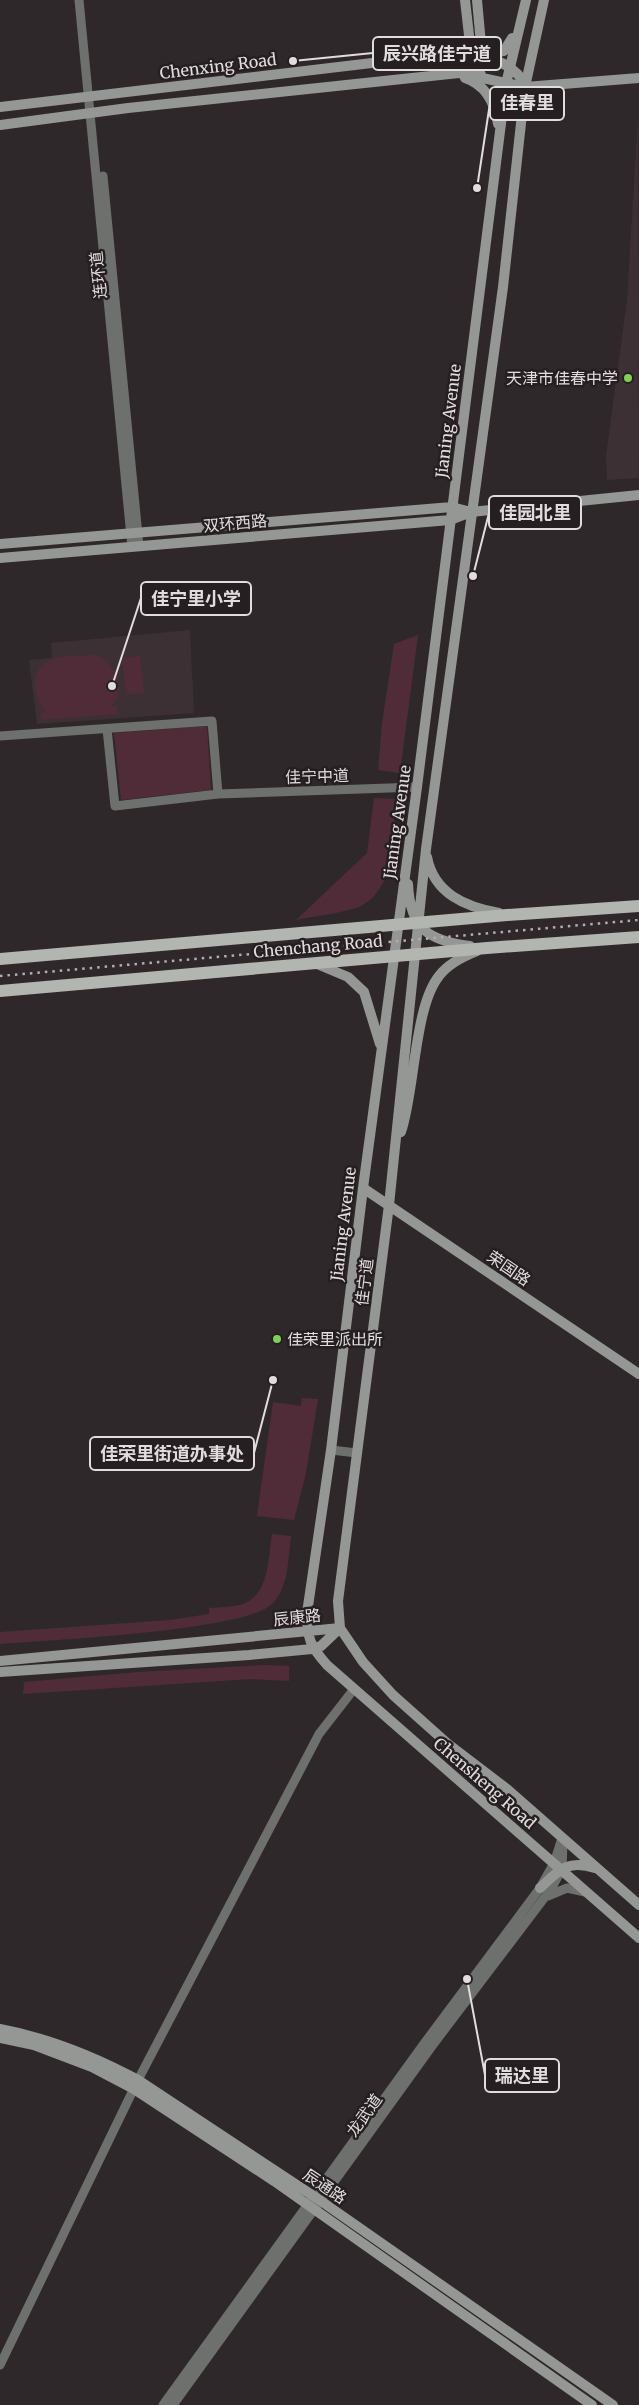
<svg xmlns="http://www.w3.org/2000/svg" width="639" height="2405" font-family="Merriweather,'Noto Sans SC',serif">
<rect width="100%" height="100%" fill="#2f282a"/>
<path fill="#3d3034" d="M 638,119 L 639,478 L 607,480 L 606,456 L 627,300 Z
M 190,630 L 194,713 L 37,724 L 29,660 L 52,658 L 51,643 Z"/>
<path fill="#502c39" d="M 418,635 L 400,773 L 378,770 L 382,723 L 394,644 Z
M 96,655 C 115,664 128,688 111,706 L 117,706 L 118,714 L 41,720 L 40,713 L 47,712 C 30,697 30,663 56,658 C 69,655 83,656 96,655 Z
M 140,656 L 144,693 L 126,695 L 122,658 Z
M 207,726 L 211,790 L 121,800 L 114,733 Z
M 374,798 L 396,799 C 392,836 397,893 356,908 C 337,914 315,916 296,920 L 367,853 Z
M 302,1398 L 318,1399 L 306,1473 L 294,1520 L 257,1516 L 273,1402 L 301,1406 Z
M 272,1534 L 291,1536 C 288,1559 289,1587 272,1604 C 244,1631 48,1640 0,1644 L 0,1632 L 170,1620 L 209,1614 L 209,1608 C 219,1607 230,1607 240,1605 C 270,1597 268,1557 272,1534 Z
M 265,1665 L 289,1666 L 289,1681 L 251,1679 L 23,1694 L 24,1682 L 138,1672 Z"/>
<g fill="none" stroke-linecap="round" stroke-linejoin="round">
<path stroke="#6e706d" stroke-width="9" d="M 79,0 L 132,547
M 103,176 L 139,546
M 107,729 L 115,806 L 218,794 L 417,787
M 0,736 L 212,721 L 218,794
M 331,1450 L 357,1453
M 548,1896 L 567,1888 L 585,1892
M 0,2365 L 138,2080 L 319,1734 L 354,1689
M 163,2405 L 426,2041 L 540,1888 L 554,1863 L 562,1838
M 173,2405 L 432,2046 L 551,1889 L 562,1869 L 563,1842"/>
<path stroke="#949793" stroke-width="10" d="M 465,0 L 471,53 L 482,77
M 477,0 L 481,44
M 526,0 L 506,84 L 417,787 L 363,1188 L 331,1450 L 307,1613 C 307,1638 310,1646 327,1665 L 639,1938
M 544,0 L 525,87 L 503,287 L 426,849 L 389,1205 L 338,1601 L 340,1628 L 363,1662 L 393,1695 L 448,1744 L 507,1789 L 639,1905
M 481,38 L 492,62
M 482,54 L 504,51 L 512,38
M 465,78 C 486,85 495,103 498,124
M 0,107 L 456,53 C 480,53 516,62 525,86
M 0,125 L 128,108 L 459,73 L 525,87 L 639,78
M 0,544 L 452,507 L 471,512 L 639,495
M 0,558 L 450,520 L 471,512
M 427,857 C 434,894 466,907 499,913
M 408,884 C 410,928 428,941 470,946
M 317,964 L 348,977 L 364,992 L 380,1044
M 401,1132 C 415,1091 414,1007 439,976 C 448,964 464,956 477,951
M 363,1188 L 639,1374
M 0,1661 L 340,1628
M 0,1672 L 249,1655 L 312,1649 L 321,1646 L 340,1628
M 540,1888 C 559,1870 568,1859 595,1868
M 0,2029 C 48,2038 95,2057 138,2080 L 321,2201 L 613,2405
M 0,2038 L 34,2045 L 92,2067 L 134,2089 L 274,2181 L 592,2405"/>
<path stroke="#b2b5b0" stroke-width="12" d="M 0,959 L 507,915 L 639,906
M 0,991 L 487,948 L 639,937"/>
<path stroke="#b2adaf" stroke-width="2.5" stroke-dasharray="2.5 5" stroke-linecap="butt" d="M 0,976 L 639,920"/>
</g>
<g fill="#81d051" stroke="#251f21" stroke-width="2">
<circle cx="628" cy="378" r="5"/>
<circle cx="277" cy="1339" r="5"/>
</g>
<g text-anchor="middle" stroke-width="5" stroke-linejoin="round" paint-order="stroke">
<g font-size="16" fill="#e1dcde" stroke="#251f21">
<text transform="translate(218 66) rotate(-7)" y="6">Chenxing Road</text>
<text transform="translate(98 275) rotate(-96)" y="6">连环道</text>
<text transform="translate(448 421) rotate(-83)" y="6">Jianing Avenue</text>
<text transform="translate(235 523) rotate(-5)" y="6">双环西路</text>
<text transform="translate(317 776) rotate(-2)" y="6">佳宁中道</text>
<text transform="translate(397 822) rotate(-82)" y="6">Jianing Avenue</text>
<text transform="translate(318 946) rotate(-5)" y="6">Chenchang Road</text>
<text transform="translate(343 1224) rotate(-83)" y="6">Jianing Avenue</text>
<text transform="translate(509 1268) rotate(34)" y="6">荣国路</text>
<text transform="translate(364 1282) rotate(-83)" y="6">佳宁道</text>
<text transform="translate(297 1617) rotate(-6)" y="6">辰康路</text>
<text transform="translate(485 1783) rotate(41)" y="6">Chensheng Road</text>
<text transform="translate(364 2115) rotate(-54)" y="6">龙武道</text>
<text transform="translate(325 2186) rotate(34)" y="6">辰通路</text>
</g>
<g font-size="16" fill="#e1dcde" stroke="#251f21" text-anchor="end">
<text x="618" y="384">天津市佳春中学</text>
<text x="287" y="1345" text-anchor="start">佳荣里派出所</text>
</g>
</g>
<path fill="none" stroke="#e1dcde" stroke-width="2" d="M293 61L373 53M477 188L490 103M473 576L489 513M112 686L141 598M273 1380L254 1453M467 1979L485 2075"/>
<g fill="#e1dcde" stroke="#251f21" stroke-width="2">
<circle cx="293" cy="61" r="5"/>
<circle cx="477" cy="188" r="5"/>
<circle cx="473" cy="576" r="5"/>
<circle cx="112" cy="686" r="5"/>
<circle cx="273" cy="1380" r="5"/>
<circle cx="467" cy="1979" r="5"/>
</g>
<g fill="#251f21" stroke="#e1dcde" stroke-width="2">
<rect x="373" y="37" width="128" height="33" rx="5"/>
<rect x="490" y="87" width="74" height="33" rx="5"/>
<rect x="489" y="496" width="92" height="33" rx="5"/>
<rect x="141" y="582" width="110" height="33" rx="5"/>
<rect x="90" y="1437" width="164" height="33" rx="5"/>
<rect x="485" y="2059" width="74" height="33" rx="5"/>
</g>
<g font-size="18" text-anchor="middle" font-weight="bold" fill="#e1dcde">
<text x="437" y="60">辰兴路佳宁道</text>
<text x="527" y="109">佳春里</text>
<text x="535" y="519">佳园北里</text>
<text x="196" y="605">佳宁里小学</text>
<text x="172" y="1460">佳荣里街道办事处</text>
<text x="522" y="2082">瑞达里</text>
</g>
</svg>
